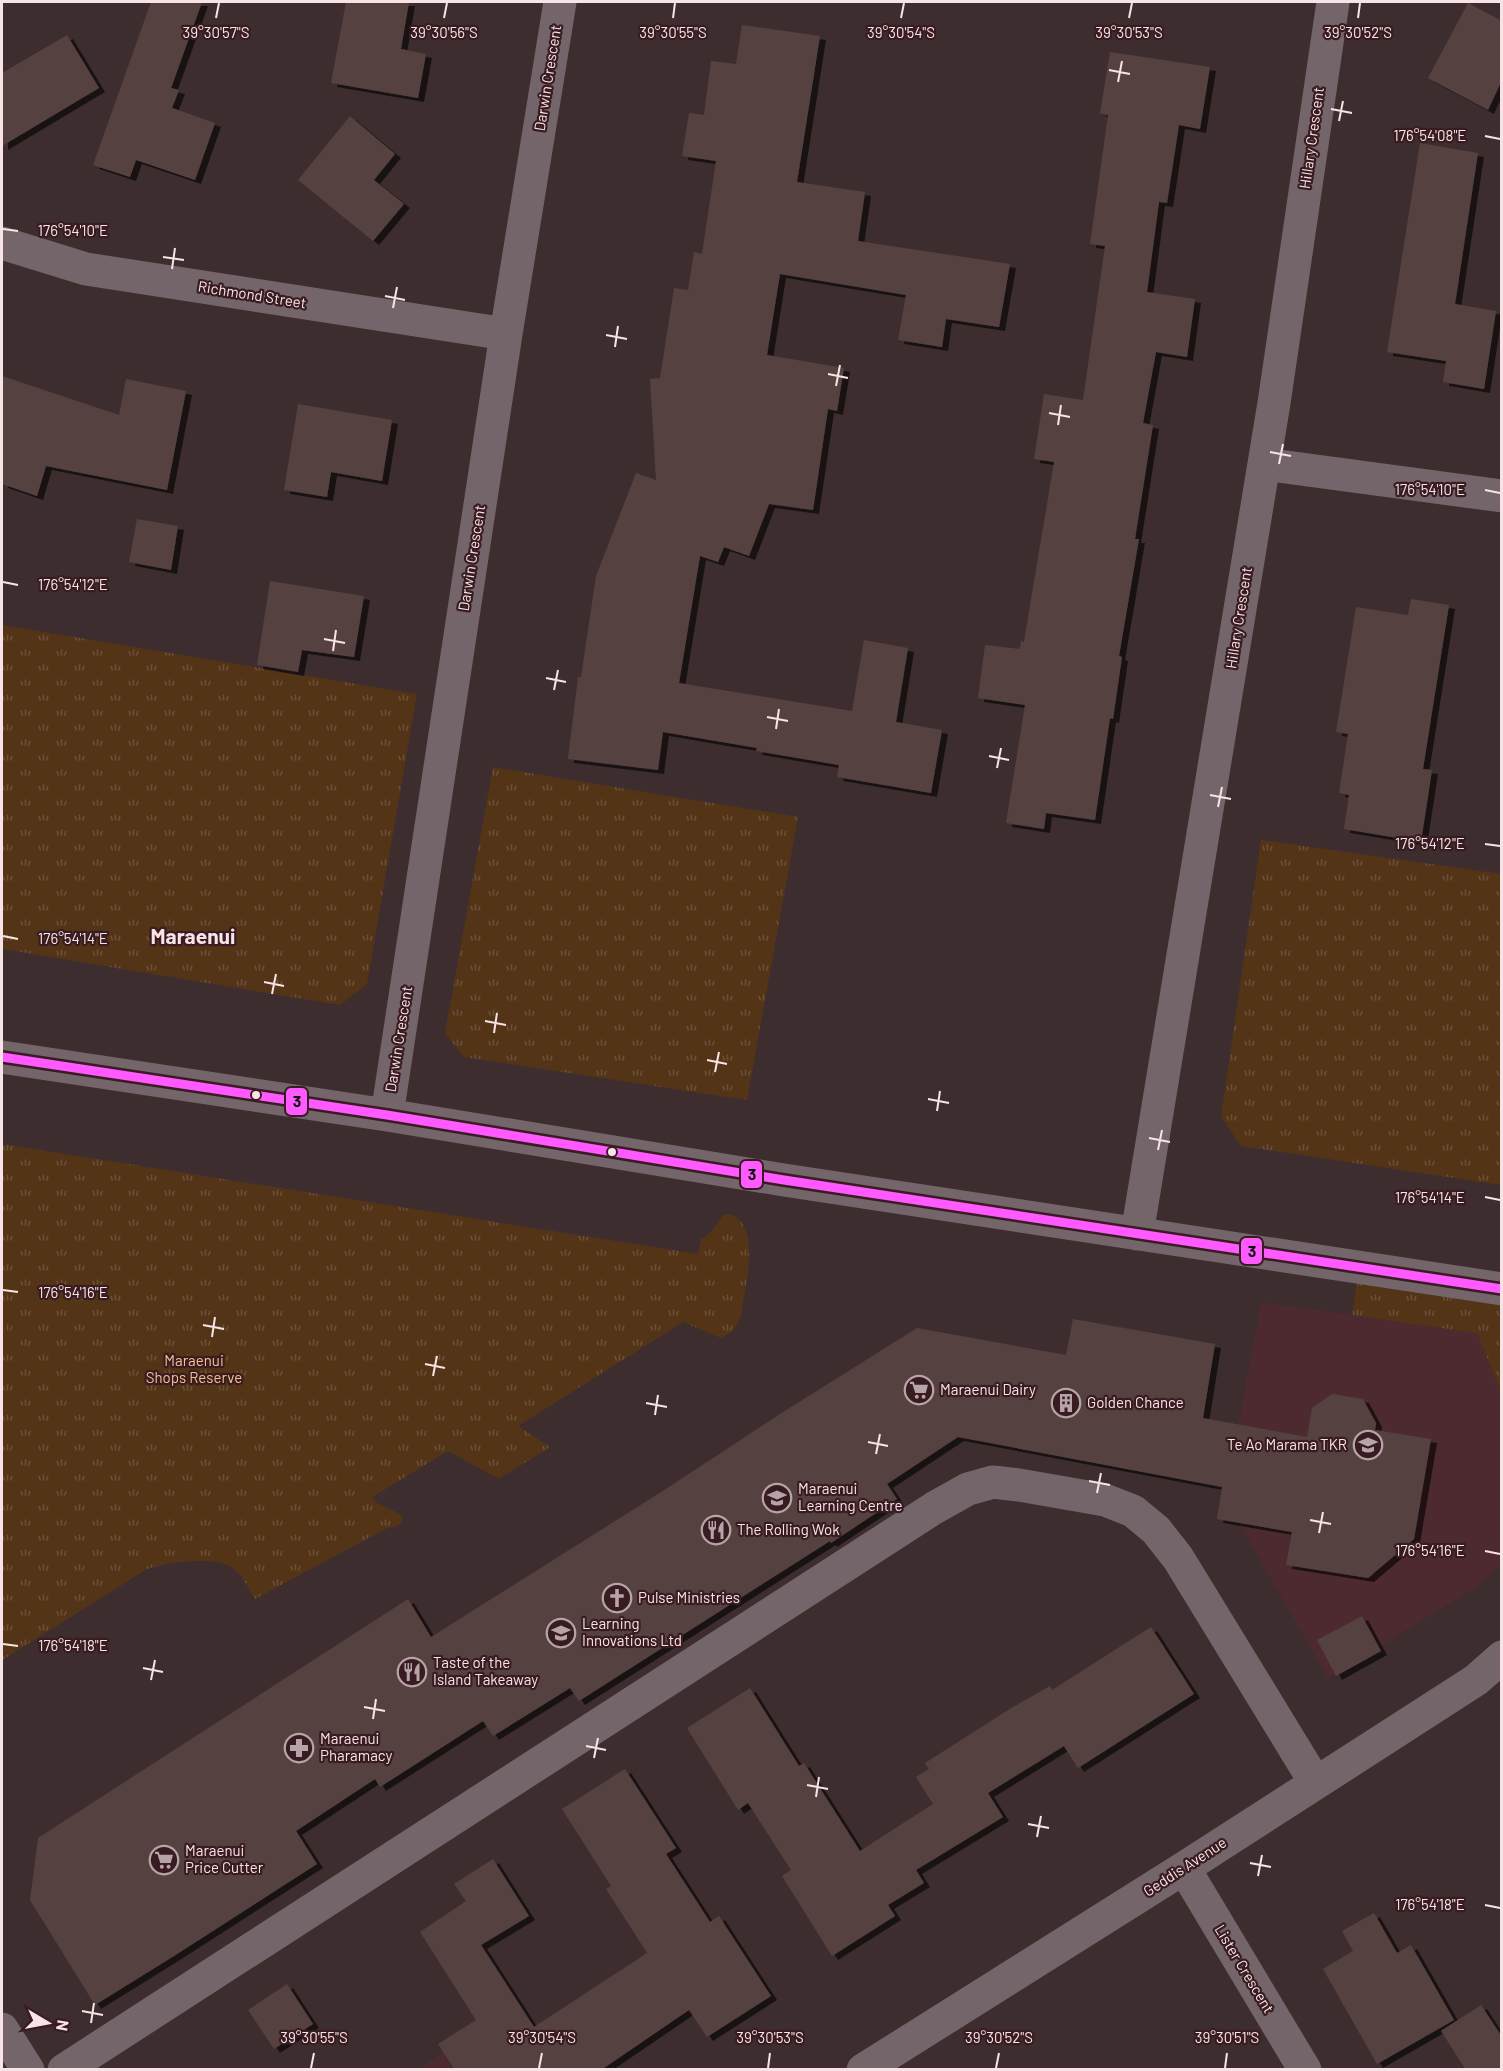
<svg xmlns="http://www.w3.org/2000/svg" width="1503" height="2071" font-family="Barlow,sans-serif">
<defs>
<pattern id="grass-tufts" width="24" height="20" patternUnits="userSpaceOnUse" patternTransform="scale(1.5)"><rect width="24" height="20" fill="#533417"/><path d="M3 7l-1-3M5 7V3M7 7l1-3M15 17l-1-3M17 17v-4M19 17l1-3" fill="none" stroke="#6c5139"/></pattern>
<filter id="shadow"><feDropShadow dx="6" dy="4" stdDeviation="0" flood-color="#0009"/></filter>
</defs>
<rect width="100%" height="100%" fill="#3d2d2f"/>
<path fill="#4d2a30" d="M 1261,1302 L 1477,1333 L 1502,1391 L 1501,1564 L 1478,1586 L 1328,1678 L 1225,1499 Z
M 449,2049 L 462,2070 L 416,2070 Z"/>
<path fill="url(#grass-tufts)" d="M 2,625 L 417,694 L 367,984 L 340,1005 L 2,949 Z
M 493,767 L 798,817 L 747,1100 L 464,1057 L 445,1033 Z
M 1261,840 L 1501,874 L 1501,1185 L 1241,1146 L 1221,1117 Z
M 2,1144 L 698,1254 L 701,1239 C 713,1234 716,1222 725,1214 C 760,1217 748,1274 744,1296 C 742,1304 742,1315 738,1323 C 734,1331 728,1334 721,1338 L 683,1322 L 518,1426 L 550,1447 L 499,1479 L 448,1451 L 372,1497 L 377,1503 L 402,1515 L 402,1522 L 395,1527 L 387,1528 L 255,1599 C 248,1588 242,1573 229,1566 C 210,1556 167,1562 147,1569 L 2,1660 Z
M 1357,1283 L 1501,1305 L 1501,1391 L 1477,1333 L 1352,1315 Z"/>
<path fill="#533417" d="M 2,1302 L 8,1303 L 2,1348 Z"/>
<path fill="#554241" filter="url(#shadow)" d="M 151,2 L 202,2 L 171,88 L 179,90 L 172,108 L 215,123 L 195,180 L 136,160 L 130,177 L 93,165 Z
M 346,2 L 409,2 L 401,49 L 426,54 L 418,98 L 331,83 Z
M 1468,3 L 1502,21 L 1502,80 L 1488,110 L 1428,78 Z
M 742,25 L 820,36 L 797,182 L 865,192 L 858,241 L 1010,264 L 999,327 L 946,319 L 942,347 L 898,340 L 906,295 L 780,274 L 767,355 L 844,368 L 837,411 L 828,409 L 813,510 L 769,504 L 749,556 L 724,547 L 718,562 L 700,556 L 679,683 L 852,711 L 864,640 L 908,648 L 896,722 L 942,730 L 931,793 L 837,777 L 839,765 L 756,751 L 757,748 L 663,732 L 658,770 L 568,759 L 578,677 L 581,677 L 596,576 L 636,473 L 656,480 L 650,379 L 660,378 L 674,288 L 688,290 L 694,252 L 702,254 L 716,161 L 682,156 L 689,113 L 704,115 L 711,61 L 736,64 Z
M 67,35 L 99,88 L 2,146 L 2,73 Z
M 1110,52 L 1210,67 L 1200,129 L 1179,125 L 1167,203 L 1159,202 L 1147,292 L 1195,299 L 1187,357 L 1156,352 L 1143,423 L 1153,425 L 1135,539 L 1139,539 L 1119,656 L 1122,657 L 1113,719 L 1110,718 L 1095,820 L 1046,813 L 1044,829 L 1006,823 L 1025,705 L 978,698 L 985,645 L 1020,649 L 1021,641 L 1024,642 L 1054,462 L 1034,459 L 1044,394 L 1083,400 L 1105,246 L 1090,244 L 1108,115 L 1100,113 Z
M 350,116 L 395,154 L 374,180 L 404,204 L 373,241 L 298,180 Z
M 1420,143 L 1478,153 L 1455,304 L 1496,311 L 1484,389 L 1443,382 L 1446,361 L 1387,352 Z
M 2,376 L 119,415 L 126,379 L 186,391 L 167,490 L 46,466 L 37,496 L 2,484 Z
M 298,404 L 392,420 L 382,481 L 331,472 L 327,497 L 284,490 Z
M 137,519 L 178,526 L 171,570 L 129,562 Z
M 270,581 L 364,596 L 354,657 L 302,650 L 298,672 L 257,665 Z
M 1411,599 L 1449,605 L 1423,769 L 1432,770 L 1421,842 L 1344,829 L 1349,795 L 1339,793 L 1348,734 L 1336,732 L 1356,607 L 1408,615 Z
M 1073,1319 L 1215,1344 L 1203,1418 L 1307,1437 L 1312,1408 L 1332,1394 L 1363,1399 L 1376,1423 L 1375,1430 L 1431,1439 L 1414,1539 L 1368,1578 L 1286,1565 L 1292,1532 L 1217,1519 L 1222,1487 L 958,1437 L 887,1484 L 897,1499 L 831,1543 L 830,1541 L 579,1701 L 570,1688 L 493,1736 L 483,1721 L 380,1787 L 375,1779 L 296,1831 L 317,1864 L 174,1956 L 95,2005 L 30,1900 L 38,1838 L 408,1599 L 431,1637 L 666,1489 L 780,1414 L 917,1328 L 1066,1355 Z
M 1362,1616 L 1381,1651 L 1336,1676 L 1317,1640 Z
M 1151,1627 L 1194,1694 L 1078,1768 L 1064,1746 L 988,1793 L 1003,1817 L 916,1870 L 924,1883 L 888,1905 L 895,1916 L 832,1956 L 782,1876 L 791,1870 L 748,1803 L 738,1810 L 687,1728 L 750,1688 L 799,1766 L 804,1763 L 860,1851 L 933,1804 L 916,1777 L 929,1769 L 925,1763 L 1013,1707 L 1050,1686 L 1052,1690 Z
M 625,1769 L 676,1848 L 666,1854 L 710,1922 L 719,1916 L 771,1996 L 707,2037 L 689,2010 L 601,2070 L 455,2070 L 438,2044 L 476,2020 L 420,1932 L 466,1901 L 454,1884 L 493,1859 L 529,1916 L 481,1945 L 534,2027 L 647,1953 L 606,1889 L 611,1886 L 562,1809 Z
M 1374,1913 L 1397,1953 L 1411,1945 L 1454,2020 L 1377,2064 L 1323,1969 L 1353,1951 L 1342,1931 Z
M 287,1984 L 313,2024 L 274,2049 L 248,2010 Z
M 1481,2005 L 1502,2037 L 1502,2070 L 1466,2070 L 1441,2031 Z"/>
<g fill="none" stroke-linecap="round" stroke-linejoin="round">
<path stroke="#74656b" stroke-width="33" d="M 2,243 L 86,269 L 506,334
M 1264,464 L 1502,496
M 2,1057 L 387,1115 L 784,1180 L 1502,1289
M 387,1115 L 506,334 L 560,2
M 1137,1234 L 1274,403 L 1333,2
M 1184,1868 L 1305,2070
M 2,2029 L 28,2070
M 64,2070 L 934,1508 L 968,1489 L 993,1482 L 1019,1485 L 1105,1500 L 1133,1511 L 1156,1530 L 1178,1558 L 1315,1782
M 863,2070 L 1184,1868 L 1476,1680 L 1502,1657"/>
<g stroke="#391c21" stroke-width="14">
<path id="bus-1" d="M 2,1057 L 387,1115 L 784,1180 L 1502,1289"/>
</g>
<use href="#bus-1" stroke="#ff5aff" stroke-width="9"/>
</g>
<path fill="none" stroke="#f8e4e6" stroke-width="2" d="M 216,18 L 219,3M 444,18 L 447,3M 673,18 L 675,3M 901,18 L 904,3M 1129,18 L 1132,3M 1358,18 L 1360,3M 1109,70 L 1130,74M 1118,82 L 1122,61M 1331,109 L 1352,113M 1339,121 L 1343,101M 1485,136 L 1500,139M 3,229 L 18,231M 163,257 L 184,260M 172,269 L 175,248M 385,296 L 405,300M 393,308 L 397,287M 606,335 L 627,339M 615,347 L 618,326M 828,374 L 848,378M 836,386 L 840,365M 1049,413 L 1070,417M 1058,425 L 1061,405M 1270,452 L 1291,456M 1279,464 L 1283,444M 1485,490 L 1500,493M 3,582 L 18,585M 324,639 L 345,643M 333,651 L 336,630M 546,678 L 566,682M 554,690 L 558,670M 767,717 L 788,721M 776,729 L 779,709M 989,756 L 1009,760M 997,768 L 1001,748M 1210,795 L 1231,799M 1218,807 L 1222,787M 1485,844 L 1500,846M 3,936 L 18,939M 264,982 L 284,986M 272,994 L 276,974M 485,1021 L 506,1025M 494,1033 L 497,1013M 707,1060 L 727,1064M 715,1072 L 719,1052M 928,1099 L 949,1103M 937,1111 L 940,1091M 1149,1138 L 1170,1142M 1158,1150 L 1162,1130M 1485,1197 L 1500,1200M 3,1290 L 18,1292M 203,1325 L 224,1329M 212,1337 L 215,1317M 425,1364 L 445,1368M 433,1376 L 437,1356M 646,1403 L 667,1407M 655,1415 L 658,1395M 868,1442 L 888,1446M 876,1454 L 880,1434M 1089,1481 L 1110,1485M 1097,1493 L 1101,1473M 1310,1520 L 1331,1524M 1319,1533 L 1323,1512M 1485,1551 L 1500,1554M 3,1644 L 18,1646M 143,1668 L 163,1672M 151,1680 L 155,1660M 364,1707 L 385,1711M 373,1719 L 376,1699M 586,1746 L 606,1750M 594,1758 L 598,1738M 807,1785 L 828,1789M 816,1797 L 819,1777M 1028,1824 L 1049,1828M 1037,1837 L 1041,1816M 1250,1863 L 1271,1867M 1258,1876 L 1262,1855M 1485,1905 L 1500,1908M 82,2011 L 103,2015M 91,2023 L 94,2003M 311,2068 L 314,2053M 539,2068 L 542,2053M 768,2068 L 770,2053M 996,2068 L 999,2053M 1225,2068 L 1227,2053"/>
<defs>
<g id="supermarket-ring" transform="scale(1.5)"><circle r="9.5" fill="#391c21" stroke="#b7a4a6" stroke-width="1.5"/><path d="M-6-5.5h2.5l.6 2H6L4.5 2H-2.5L-4.4-4H-6ZM-1.5 3.2a1.3 1.3 0 1 0 .1 0ZM3 3.2a1.3 1.3 0 1 0 .1 0Z" fill="#b7a4a6"/></g>
<g id="building-ring" transform="scale(1.5)"><circle r="9.5" fill="#391c21" stroke="#b7a4a6" stroke-width="1.5"/><path d="M-4-6H4V6H1V3H-1V6H-4ZM-2.5-4.3h1.7v1.8h-1.7ZM.8-4.3h1.7v1.8H.8ZM-2.5-1h1.7V.8h-1.7ZM.8-1h1.7V.8H.8Z" fill="#b7a4a6"/></g>
<g id="school-ring" transform="scale(1.5)"><circle r="9.5" fill="#391c21" stroke="#b7a4a6" stroke-width="1.5"/><path d="M0-5L7-2L0 1L-7-2ZM-4 1L0 2.5L4 1V4Q0 6-4 4Z" fill="#b7a4a6"/></g>
<g id="university-ring" transform="scale(1.5)"><circle r="9.5" fill="#391c21" stroke="#b7a4a6" stroke-width="1.5"/><path d="M0-5L7-2L0 1L-7-2ZM-4 1L0 2.5L4 1V4Q0 6-4 4Z" fill="#b7a4a6"/></g>
<g id="restaurant-ring" transform="scale(1.5)"><circle r="9.5" fill="#391c21" stroke="#b7a4a6" stroke-width="1.5"/><path d="M-5-6h1v4h1v-4h1v4h1v-4h1v5L-1.5 .5V6h-2V.5L-5-1ZM5-6V6H3V1.5H1.5Q1.5-4 5-6Z" fill="#b7a4a6"/></g>
<g id="church-ring" transform="scale(1.5)"><circle r="9.5" fill="#391c21" stroke="#b7a4a6" stroke-width="1.5"/><path d="M-1.2-6h2.4v3.5h3.3v2.4h-3.3V6h-2.4V-.1h-3.3v-2.4h3.3Z" fill="#b7a4a6"/></g>
<g id="pharmacy-ring" transform="scale(1.5)"><circle r="9.5" fill="#391c21" stroke="#b7a4a6" stroke-width="1.5"/><path d="M-2-6h4v4h4v4h-4v4h-4v-4h-4v-4h4Z" fill="#b7a4a6"/></g>
</defs>
<g fill-rule="evenodd">
<use href="#supermarket-ring" x="919" y="1390"/>
<use href="#building-ring" x="1066" y="1403"/>
<use href="#school-ring" x="1368" y="1445"/>
<use href="#university-ring" x="777" y="1498"/>
<use href="#restaurant-ring" x="716" y="1530"/>
<use href="#church-ring" x="617" y="1598"/>
<use href="#university-ring" x="561" y="1633"/>
<use href="#restaurant-ring" x="412" y="1672"/>
<use href="#pharmacy-ring" x="299" y="1748"/>
<use href="#supermarket-ring" x="164" y="1860"/>
</g>
<g fill="#f8e4e6" stroke="#391c21" stroke-width="2">
<circle cx="256" cy="1095" r="5"/>
<circle cx="612" cy="1152" r="5"/>
</g>
<g text-anchor="middle" stroke-width="4.5" stroke-linejoin="round" paint-order="stroke">
<g font-size="15" fill="#f8e4e6" stroke="#391c21">
<text transform="translate(548 78) rotate(-81)" y="5">Darwin Crescent</text>
<text transform="translate(1312 138) rotate(-82)" y="5">Hillary Crescent</text>
<text transform="translate(252 295) rotate(9)" y="5">Richmond Street</text>
<text transform="translate(472 558) rotate(-81)" y="5">Darwin Crescent</text>
<text transform="translate(1239 618) rotate(-81)" y="5">Hillary Crescent</text>
<text transform="translate(399 1039) rotate(-81)" y="5">Darwin Crescent</text>
<text transform="translate(1185 1867) rotate(-33)" y="5">Geddis Avenue</text>
<text transform="translate(1244 1969) rotate(59)" y="5">Lister Crescent</text>
</g>
<g font-size="15" fill="#f7c192" stroke="#391c21">
<text x="194" y="1366">Maraenui<tspan x="194" dy="17">Shops Reserve</tspan></text>
</g>
<g font-size="15" fill="#f8e4e6" stroke="#391c21" text-anchor="start">
<text x="940" y="1395">Maraenui Dairy</text>
<text x="1087" y="1408">Golden Chance</text>
<text x="1347" y="1450" text-anchor="end">Te Ao Marama TKR</text>
<text x="798" y="1494">Maraenui<tspan x="798" dy="17">Learning Centre</tspan></text>
<text x="737" y="1535">The Rolling Wok</text>
<text x="638" y="1603">Pulse Ministries</text>
<text x="582" y="1629">Learning<tspan x="582" dy="17">Innovations Ltd</tspan></text>
<text x="433" y="1668">Taste of the<tspan x="433" dy="17">Island Takeaway</tspan></text>
<text x="320" y="1744">Maraenui<tspan x="320" dy="17">Pharamacy</tspan></text>
<text x="185" y="1856">Maraenui<tspan x="185" dy="17">Price Cutter</tspan></text>
</g>
<g font-size="21" font-weight="bold" fill="#f8e4e6" stroke="#391c21">
<text x="193" y="944">Maraenui</text>
</g>
</g>
<g font-size="15" text-anchor="middle" fill="#f8e4e6" stroke="#391c21" stroke-width="4.5" stroke-linejoin="round" paint-order="stroke">
<text x="444" y="38">39°30'56"S</text>
<text x="673" y="38">39°30'55"S</text>
<text x="901" y="38">39°30'54"S</text>
<text x="1129" y="38">39°30'53"S</text>
<text x="1358" y="38">39°30'52"S</text>
<text x="216" y="38">39°30'57"S</text>
<text x="1430" y="141">176°54'08"E</text>
<text x="73" y="236">176°54'10"E</text>
<text x="1430" y="495">176°54'10"E</text>
<text x="73" y="590">176°54'12"E</text>
<text x="1430" y="849">176°54'12"E</text>
<text x="73" y="944">176°54'14"E</text>
<text x="1430" y="1203">176°54'14"E</text>
<text x="73" y="1298">176°54'16"E</text>
<text x="1430" y="1556">176°54'16"E</text>
<text x="73" y="1651">176°54'18"E</text>
<text x="1430" y="1910">176°54'18"E</text>
<text x="314" y="2043">39°30'55"S</text>
<text x="542" y="2043">39°30'54"S</text>
<text x="770" y="2043">39°30'53"S</text>
<text x="999" y="2043">39°30'52"S</text>
<text x="1227" y="2043">39°30'51"S</text>
</g>
<g stroke="#391c21" stroke-width="2">
<rect x="285" y="1087" width="23" height="29" rx="6" fill="#ff5aff"/>
<rect x="740" y="1160" width="23" height="29" rx="6" fill="#ff5aff"/>
<rect x="1240" y="1237" width="23" height="28" rx="6" fill="#ff5aff"/>
</g>
<g font-size="16" text-anchor="middle" font-weight="bold" fill="#111">
<text x="297" y="1107">3</text>
<text x="752" y="1180">3</text>
<text x="1252" y="1257">3</text>
</g>
<rect width="1503" height="2071" fill="none" stroke="#f8e4e6" stroke-width="6"/>
<g transform="translate(48 2023) rotate(100)" stroke="#391c21" stroke-width="4.5" paint-order="stroke">
<path d="M0-4.5L10 22L0 15L-10 22Z" fill="#f8e4e6"/>
<text y="-9" font-size="16" font-weight="bold" text-anchor="middle" fill="#f8e4e6">N</text>
</g>
</svg>
